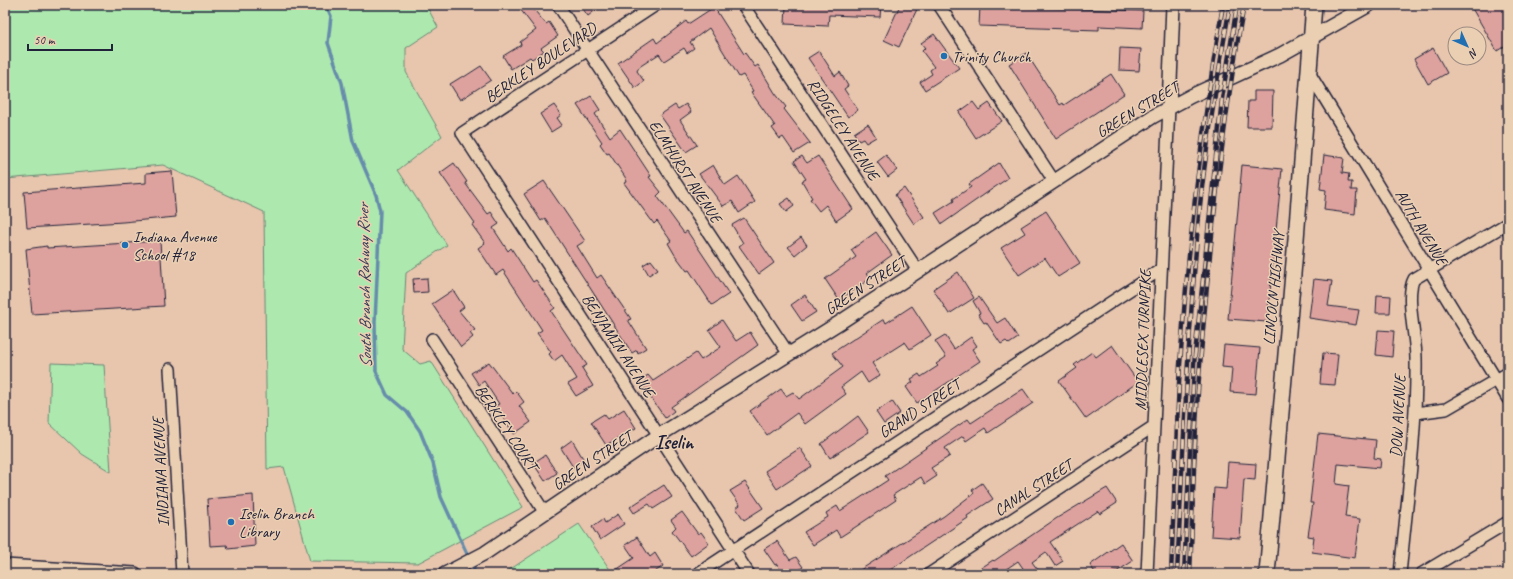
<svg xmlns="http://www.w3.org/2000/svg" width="1513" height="579" font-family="Caveat,sans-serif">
<rect width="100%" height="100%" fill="#e8c6ae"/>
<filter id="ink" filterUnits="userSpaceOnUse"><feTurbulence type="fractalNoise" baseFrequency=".025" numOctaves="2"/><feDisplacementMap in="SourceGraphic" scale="8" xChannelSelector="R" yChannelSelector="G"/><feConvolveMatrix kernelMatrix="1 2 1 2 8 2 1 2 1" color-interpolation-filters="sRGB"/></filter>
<g filter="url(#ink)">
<path fill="#ade9ae" stroke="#688674" d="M 5,5 L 431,5 L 427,7 L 438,27 L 406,48 L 406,72 L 442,136 L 398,170 L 447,245 L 406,273 L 402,349 L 420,364 L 431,361 L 523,507 L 418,563 L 310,561 L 284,467 L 267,469 L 264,212 L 163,165 L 5,179 Z
M 51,363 L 104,365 L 111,472 L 82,454 L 49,423 Z
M 579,524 L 613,574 L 503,574 Z"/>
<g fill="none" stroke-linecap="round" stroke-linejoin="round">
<path stroke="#668cab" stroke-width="3.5" d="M 326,5 L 331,16 L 328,43 L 342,83 L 353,141 L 376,195 L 380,211 L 375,322 L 376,371 L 387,395 L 407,412 L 420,431 L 433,463 L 441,497 L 469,558
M 471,564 L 476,574"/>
</g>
<path fill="#dda29e" stroke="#22223b" d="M 517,5 L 530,5 L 546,24 L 549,22 L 558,36 L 541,48 L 544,51 L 532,59 L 530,57 L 511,69 L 503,56 L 521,45 L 520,42 L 536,30 Z
M 580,5 L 602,5 L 588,16 Z
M 786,5 L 881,5 L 880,17 L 829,15 L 828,26 L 785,24 Z
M 900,5 L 919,5 L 899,47 L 884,40 Z
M 1470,5 L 1508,5 L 1508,44 L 1497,51 Z
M 980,6 L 1143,11 L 1142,28 L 1099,26 L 1099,30 L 979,26 Z
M 714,7 L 744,54 L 745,53 L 755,67 L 758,65 L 775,93 L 786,107 L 784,109 L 810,143 L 794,153 L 783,137 L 780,139 L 772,128 L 775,126 L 751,92 L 753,91 L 743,75 L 739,77 L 709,28 L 690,42 L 694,48 L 687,53 L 684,48 L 664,61 L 659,54 L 639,67 L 637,71 L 644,81 L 635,88 L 618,63 L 654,38 L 657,43 L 686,21 L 688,24 Z
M 934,34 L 959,68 L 925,90 L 920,82 L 932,74 L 930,70 L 934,67 L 922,51 L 925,48 L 921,43 Z
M 1120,48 L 1141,49 L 1139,71 L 1119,70 Z
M 1433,48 L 1447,73 L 1428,84 L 1414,59 Z
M 819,51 L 835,76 L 840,72 L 848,86 L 844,89 L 858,110 L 848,117 L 808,58 Z
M 1026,53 L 1060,105 L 1063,103 L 1064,105 L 1111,74 L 1124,94 L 1056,139 L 1009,64 Z
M 481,66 L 491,80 L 460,100 L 450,84 L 463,76 L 464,77 Z
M 1254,91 L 1273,91 L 1272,127 L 1247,127 L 1248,101 L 1254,101 Z
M 591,96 L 600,110 L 595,114 L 610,137 L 620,129 L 651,176 L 649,177 L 661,192 L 657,196 L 684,233 L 687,231 L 729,294 L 712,305 L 689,270 L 687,271 L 675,255 L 668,243 L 671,241 L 657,221 L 654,224 L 624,183 L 627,182 L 625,177 L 609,153 L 607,154 L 600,144 L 602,142 L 577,105 Z
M 973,102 L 979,110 L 989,103 L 1002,121 L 976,138 L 959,112 Z
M 686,104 L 691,112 L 680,120 L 697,145 L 686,152 L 660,115 L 675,105 L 678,109 Z
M 554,105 L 561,115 L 557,118 L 562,125 L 551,132 L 540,114 Z
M 868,124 L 876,137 L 866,143 L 863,139 L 859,141 L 854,133 Z
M 886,155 L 897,170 L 888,177 L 877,162 Z
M 1324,155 L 1344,158 L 1342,173 L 1349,174 L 1348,182 L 1352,182 L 1351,190 L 1357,190 L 1355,214 L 1324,210 L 1326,190 L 1320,189 Z
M 802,156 L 807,163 L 818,156 L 853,209 L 836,221 L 826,205 L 819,211 L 810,199 L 812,198 L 802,181 L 806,179 L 794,161 Z
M 454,163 L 467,182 L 465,183 L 488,214 L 491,212 L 499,224 L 493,228 L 508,251 L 511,248 L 533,282 L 536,280 L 555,308 L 551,311 L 587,365 L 582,368 L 593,386 L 576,396 L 568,384 L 577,379 L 562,355 L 554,361 L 549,354 L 551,352 L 537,333 L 542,330 L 503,270 L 496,275 L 478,248 L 485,243 L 472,225 L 475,223 L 440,173 Z
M 999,163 L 1008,178 L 942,224 L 935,213 L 954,201 L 953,199 L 971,187 L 969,184 Z
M 713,165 L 725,185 L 738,176 L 755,202 L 739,213 L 732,201 L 723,206 L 699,174 Z
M 1242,165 L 1282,169 L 1267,322 L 1228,319 Z
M 172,171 L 176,217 L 123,222 L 27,228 L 24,192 L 146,183 L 146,173 Z
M 544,181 L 585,241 L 577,246 L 597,278 L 601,275 L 631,319 L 628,320 L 646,348 L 638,353 L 637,350 L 632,353 L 545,218 L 541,221 L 524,194 Z
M 904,188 L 924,217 L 914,224 L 895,195 Z
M 789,198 L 794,206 L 786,212 L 780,204 Z
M 1046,211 L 1080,263 L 1058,277 L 1045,258 L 1019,275 L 1001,248 L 1025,233 L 1021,227 Z
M 744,218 L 774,263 L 759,274 L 739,246 L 743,243 L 732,225 Z
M 876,232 L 892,255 L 867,273 L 871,278 L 839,300 L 825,279 L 856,257 L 851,250 Z
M 801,237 L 807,245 L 795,255 L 788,247 Z
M 160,241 L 164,306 L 32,314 L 26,249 L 47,246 L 47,248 Z
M 651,260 L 658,269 L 649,275 L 643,265 Z
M 958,272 L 974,298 L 949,314 L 933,289 Z
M 427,278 L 428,292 L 414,293 L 413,279 Z
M 1314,279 L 1332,281 L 1328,306 L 1359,310 L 1356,325 L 1309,318 Z
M 453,290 L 464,307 L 459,311 L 475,330 L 470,333 L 473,337 L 461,347 L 432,304 Z
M 805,295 L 816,312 L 802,321 L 791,305 Z
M 1377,295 L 1391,296 L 1390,313 L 1376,313 Z
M 979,297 L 997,323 L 1005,318 L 1018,338 L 1009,344 L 1006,341 L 1001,344 L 986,322 L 984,323 L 978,314 L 980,313 L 973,301 Z
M 912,306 L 931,335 L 910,349 L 905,342 L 872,363 L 880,375 L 868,383 L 861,372 L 841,387 L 846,394 L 805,424 L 797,413 L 767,435 L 750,411 L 781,389 L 786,396 L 793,392 L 799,399 L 843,367 L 832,353 L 884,319 L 886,323 Z
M 722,320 L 736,341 L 750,332 L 758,345 L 671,407 L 674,411 L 665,418 L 639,381 L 648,375 L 653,381 L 696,353 L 701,360 L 721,347 L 709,330 Z
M 1378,330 L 1394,331 L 1392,357 L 1376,355 Z
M 945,335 L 954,349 L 971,337 L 977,346 L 972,349 L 980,361 L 917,403 L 906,387 L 913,382 L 911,379 L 919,374 L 921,377 L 938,366 L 936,364 L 946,357 L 935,341 Z
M 1112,345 L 1138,382 L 1086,419 L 1059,381 L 1077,368 L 1074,365 L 1092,352 L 1096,357 Z
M 1224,345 L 1260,348 L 1256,394 L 1230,392 L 1232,368 L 1222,367 Z
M 1323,353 L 1338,354 L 1335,385 L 1320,384 Z
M 489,362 L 513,394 L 516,391 L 524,402 L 519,406 L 531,422 L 514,434 L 495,406 L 499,404 L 484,381 L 479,385 L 471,373 Z
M 1023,389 L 1033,403 L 988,433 L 985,428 L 966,441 L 963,436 L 945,448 L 950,456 L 931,468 L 937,476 L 925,484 L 921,477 L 893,495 L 896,500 L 854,528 L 840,537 L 836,530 L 813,545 L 804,532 L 828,517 L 826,513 L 837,506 L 840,511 L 888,480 L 885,476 L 968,419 L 971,423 Z
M 892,401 L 900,413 L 884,424 L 876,412 Z
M 624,409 L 636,428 L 606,445 L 591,422 L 604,414 L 608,419 Z
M 858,416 L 869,432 L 830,458 L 821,444 Z
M 1318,434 L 1376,440 L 1374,458 L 1381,459 L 1380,468 L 1338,464 L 1336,484 L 1349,486 L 1345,517 L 1360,519 L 1355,558 L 1312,552 L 1314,537 L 1308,536 L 1313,503 L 1310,503 Z
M 572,440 L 584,460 L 573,467 L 561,448 Z
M 800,448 L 812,466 L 777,489 L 765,471 Z
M 545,455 L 557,473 L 545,481 L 533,463 Z
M 1228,462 L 1256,464 L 1255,480 L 1244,479 L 1240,538 L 1211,536 L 1214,488 L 1226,489 Z
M 745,482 L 763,508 L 744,520 L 736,508 L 740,505 L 730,491 Z
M 982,483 L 993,499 L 967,516 L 968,518 L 884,574 L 854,574 L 944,516 L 974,493 L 972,490 Z
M 664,485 L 672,497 L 653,509 L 649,504 L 634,513 L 630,507 Z
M 1107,488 L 1117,503 L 1100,514 L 1098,511 L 1050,542 L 1063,561 L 1055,566 L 1046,552 L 1032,562 L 1041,574 L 1027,574 L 1018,561 L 999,574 L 972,574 L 993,560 L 994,561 L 1057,518 Z
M 253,495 L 255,546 L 228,549 L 227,545 L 210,546 L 207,499 Z
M 682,512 L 698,534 L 701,532 L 709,543 L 691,556 L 672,531 L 676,527 L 671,520 Z
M 618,514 L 624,524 L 600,540 L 592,527 L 603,519 L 605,523 Z
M 637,537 L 650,557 L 655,553 L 663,566 L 652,574 L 610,574 L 634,558 L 625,545 Z
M 777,541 L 790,560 L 796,557 L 803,567 L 799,570 L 802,574 L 783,574 L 777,564 L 775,565 L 764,549 Z
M 1121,543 L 1133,561 L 1113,574 L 1096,574 L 1090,565 Z"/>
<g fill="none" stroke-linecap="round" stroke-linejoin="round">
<g stroke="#22223b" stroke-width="14">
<path id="minor" d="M 558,5 L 788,353
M 656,5 L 462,133 L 749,574
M 743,5 L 918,271
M 939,5 L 1054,181
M 1308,71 L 1508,399
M 432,339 L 545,513
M 170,369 L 182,574
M 1415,413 L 1446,409 L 1508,373
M 697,574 L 1160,270
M 929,574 L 1154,426
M 1147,574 L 1169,107
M 1400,574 C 1407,502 1417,430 1416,358 C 1416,338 1405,294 1414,279 L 1508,223
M 1421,574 L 1508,522"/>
</g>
<g stroke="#22223b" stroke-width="16">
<path id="tertiary" d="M 1169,107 L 1173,5
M 5,566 L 135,574
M 445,574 L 485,553 L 658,436 L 842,321 L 1152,117 L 1191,96 L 1280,55 L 1369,5"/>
</g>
<g stroke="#22223b" stroke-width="18">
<path id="secondary" d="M 1267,574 L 1296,239 L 1314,5"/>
</g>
<use href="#minor" stroke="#ebcfb2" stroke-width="11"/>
<use href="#tertiary" stroke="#ebcfb2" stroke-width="13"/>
<use href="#secondary" stroke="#ebcfb2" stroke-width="15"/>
<g stroke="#22223b" stroke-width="4.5">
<path id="rail" d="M 1171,574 C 1174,504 1176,435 1180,365 C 1188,245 1202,124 1223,5
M 1177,574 C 1183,454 1188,334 1199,215 C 1206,144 1218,75 1230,5
M 1184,574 L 1194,364 L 1222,99 L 1237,5
M 1190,574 C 1193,505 1194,435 1200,365 C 1210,245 1222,124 1244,5"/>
</g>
<use href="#rail" stroke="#ebcfb2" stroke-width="3" stroke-dasharray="9" stroke-linecap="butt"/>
</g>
</g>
<g fill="#1f6fb2" stroke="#ebcfb2" stroke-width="1.5">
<circle cx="944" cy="56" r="4"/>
<circle cx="125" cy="245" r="4"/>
<circle cx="231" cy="522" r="4"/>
</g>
<g text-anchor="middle" stroke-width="3" stroke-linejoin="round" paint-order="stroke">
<g font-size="16" fill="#22223b" stroke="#ebcfb2" text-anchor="start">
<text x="952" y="62">Trinity Church</text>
<text x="133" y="242">Indiana Avenue<tspan x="133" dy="18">School #18</tspan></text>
<text x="239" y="519">Iselin Branch<tspan x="239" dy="18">Library</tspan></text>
</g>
<g font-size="16" fill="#22223b" stroke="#ebcfb2">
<text transform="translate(540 62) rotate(-34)" y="6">BERKLEY BOULEVARD</text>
<text transform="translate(1137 109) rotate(-31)" y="6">GREEN STREET</text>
<text transform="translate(844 129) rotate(57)" y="6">RIDGELEY AVENUE</text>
<text transform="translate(686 171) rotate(57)" y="6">ELMHURST AVENUE</text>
<text transform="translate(1422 227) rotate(59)" y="6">AUTH AVENUE</text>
<text transform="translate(865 285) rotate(-33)" y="6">GREEN STREET</text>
<text transform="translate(1273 288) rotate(-85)" y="6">LINCOLN HIGHWAY</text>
<text transform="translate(1142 340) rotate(-88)" y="6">MIDDLESEX TURNPIKE</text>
<text transform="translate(619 345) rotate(57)" y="6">BENJAMIN AVENUE</text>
<text transform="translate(919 408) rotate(-33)" y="6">GRAND STREET</text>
<text transform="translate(1397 416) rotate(-87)" y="6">DOW AVENUE</text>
<text transform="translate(507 427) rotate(56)" y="6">BERKLEY COURT</text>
<text transform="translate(592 460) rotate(-34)" y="6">GREEN STREET</text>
<text transform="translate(160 472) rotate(-93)" y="6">INDIANA AVENUE</text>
<text transform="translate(1033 487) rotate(-33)" y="6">CANAL STREET</text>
</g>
<g font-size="17" font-style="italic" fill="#333d57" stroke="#ebcfb2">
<text transform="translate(364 286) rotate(-91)" y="6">South Branch Rahway River</text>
</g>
<g font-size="20" font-weight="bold" fill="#22223b" stroke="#ebcfb2">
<text x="674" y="449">Iselin</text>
</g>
</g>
<rect width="1513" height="579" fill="none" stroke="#ebcfb2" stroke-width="20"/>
<rect x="10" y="10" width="1493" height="559" fill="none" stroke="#22223b" stroke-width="1.5" filter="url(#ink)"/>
<g transform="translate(1467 46) rotate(135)"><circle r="19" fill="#ebcfb2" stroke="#9b8a82"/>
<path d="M0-3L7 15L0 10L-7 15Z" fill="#1f6fb2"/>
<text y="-6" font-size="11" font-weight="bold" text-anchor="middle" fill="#22223b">N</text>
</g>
<path d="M28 44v6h84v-6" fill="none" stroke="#22223b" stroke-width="2"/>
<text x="34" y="44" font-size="12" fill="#22223b" stroke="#ebcfb2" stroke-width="3" paint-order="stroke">50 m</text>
</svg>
